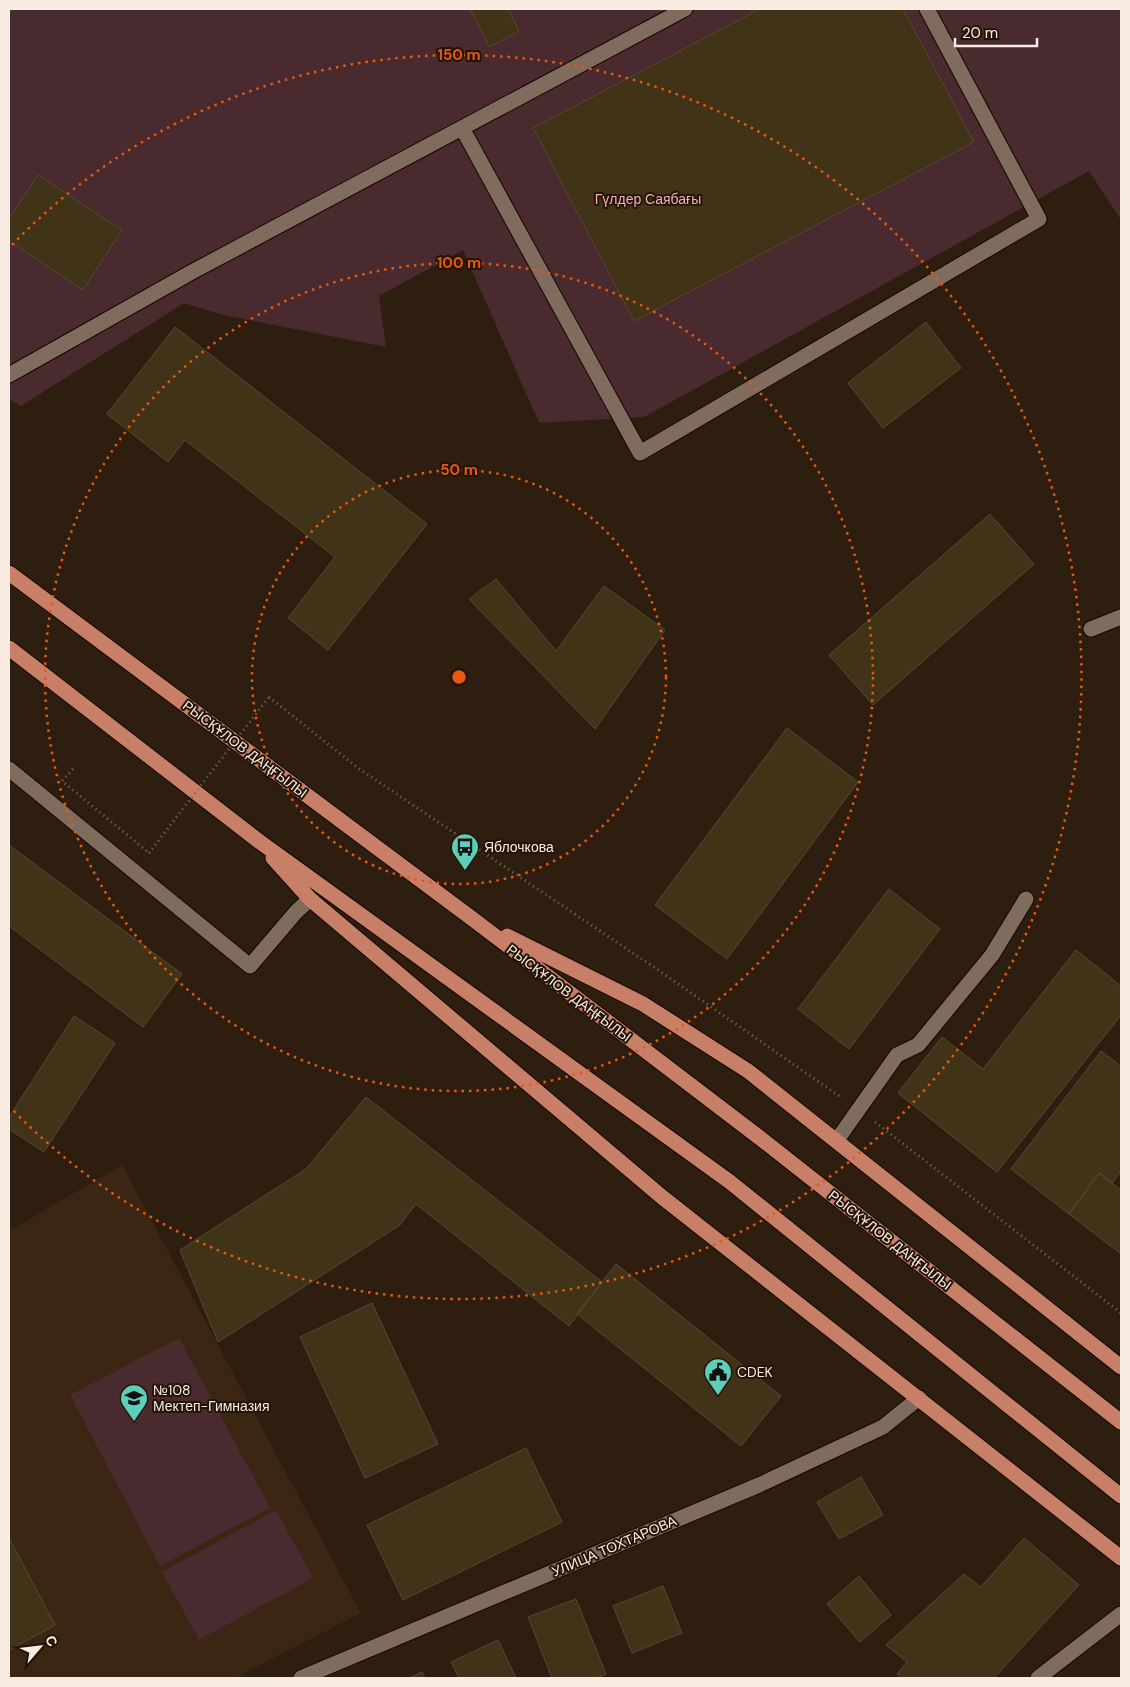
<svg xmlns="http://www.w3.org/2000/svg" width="1130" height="1687" font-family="'DM Sans',sans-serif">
<rect width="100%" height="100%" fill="#2e1e10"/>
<path fill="#3b2513" d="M 122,1165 L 361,1613 L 235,1678 L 9,1678 L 9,1231 Z"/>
<path fill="#492a2e" d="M 9,9 L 1121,9 L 1121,220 L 1089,171 L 644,417 L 539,423 L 463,250 L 379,296 L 386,347 L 223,315 L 184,303 L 21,406 L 9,399 Z
M 179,1338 L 270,1508 L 160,1566 L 70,1395 Z
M 276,1510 L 313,1578 L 199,1640 L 162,1572 Z"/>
<path fill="#413317" stroke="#544936" d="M 470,9 L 508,9 L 519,31 L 489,47 Z
M 760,9 L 903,9 L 974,142 L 634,321 L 533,128 Z
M 38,175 L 122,230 L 83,290 L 9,241 L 9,219 Z
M 926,322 L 961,368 L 883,428 L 848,383 Z
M 175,327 L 427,524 L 328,650 L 288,618 L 335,557 L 185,440 L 168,462 L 107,414 Z
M 990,514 L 1034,564 L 873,705 L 829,655 Z
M 496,579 L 556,651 L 604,586 L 665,630 L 595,729 L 469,599 Z
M 787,728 L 858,782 L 727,959 L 655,905 Z
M 9,845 L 182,974 L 143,1027 L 9,926 Z
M 889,889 L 940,929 L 849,1049 L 798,1009 Z
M 1076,950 L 1121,986 L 1121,1015 L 997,1172 L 898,1093 L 942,1037 L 983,1069 Z
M 74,1016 L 115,1043 L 44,1152 L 9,1129 L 9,1117 Z
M 1101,1051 L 1121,1066 L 1121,1171 L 1112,1183 L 1099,1173 L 1069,1214 L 1011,1169 Z
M 366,1097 L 602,1282 L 569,1326 L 416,1204 L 400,1225 L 218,1342 L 180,1250 L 306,1169 Z
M 1099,1173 L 1121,1190 L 1121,1254 L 1069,1214 Z
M 616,1264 L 781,1396 L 741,1446 L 577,1314 Z
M 372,1303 L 438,1444 L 365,1478 L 300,1337 Z
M 526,1448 L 562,1522 L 403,1600 L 367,1525 Z
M 861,1477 L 883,1515 L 839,1539 L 817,1502 Z
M 9,1538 L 55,1625 L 9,1650 Z
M 1024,1538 L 1079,1585 L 994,1678 L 902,1678 L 897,1674 L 907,1662 L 886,1645 L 964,1574 L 981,1587 Z
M 859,1576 L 891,1615 L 860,1642 L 827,1604 Z
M 663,1586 L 682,1633 L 632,1653 L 613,1606 Z
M 576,1599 L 606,1674 L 597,1678 L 552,1678 L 528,1617 Z
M 498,1640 L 516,1678 L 459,1678 L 451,1662 Z
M 422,1672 L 425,1678 L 409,1678 Z"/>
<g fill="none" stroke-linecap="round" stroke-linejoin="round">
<g stroke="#150700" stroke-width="17">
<path id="minor" d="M 462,128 L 640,453 L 1039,219 L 927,9
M 9,375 L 190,273 L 685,9
M 1091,629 L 1121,617
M 9,769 L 250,966 L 296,912 L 310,899
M 837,1140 L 897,1055 L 918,1045 L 992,955 L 1026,899
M 301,1678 L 759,1485 L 883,1427 L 919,1398
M 1038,1678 L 1121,1614"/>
</g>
<g stroke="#150700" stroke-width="17">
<path id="major" d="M 9,573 L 474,920 L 760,1138 L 1121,1422
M 9,648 L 260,842 L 730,1182 L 1121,1496
M 273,858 L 310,899 L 662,1197 L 1121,1558
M 507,936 L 643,1004 L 748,1071 L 1121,1367"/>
</g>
<path stroke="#796a5e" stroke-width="3" stroke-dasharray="1 4" stroke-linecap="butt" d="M 269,697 L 358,768 L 661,972 L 842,1098
M 73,769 L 62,781 L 149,853
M 875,1122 L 1121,1313"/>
<use href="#minor" stroke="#806c5d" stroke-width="15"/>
<use href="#major" stroke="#c87f68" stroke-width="15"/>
<path stroke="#796a5e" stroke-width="3" stroke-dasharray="1 4" stroke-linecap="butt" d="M 149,853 L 269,697"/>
</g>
<g fill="none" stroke="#e8590c" stroke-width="2.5" stroke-dasharray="2.5 5">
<circle cx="459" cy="677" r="207"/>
<circle cx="459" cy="677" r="414"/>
<path d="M12 245A622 622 0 1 1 12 1109"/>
</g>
<defs>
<g id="bus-pin" transform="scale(1.4375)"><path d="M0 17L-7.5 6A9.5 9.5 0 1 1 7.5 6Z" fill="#5cceba" stroke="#241407"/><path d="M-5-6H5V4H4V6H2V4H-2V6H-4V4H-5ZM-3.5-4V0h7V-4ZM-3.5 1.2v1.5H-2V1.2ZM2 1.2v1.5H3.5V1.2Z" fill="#111"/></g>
<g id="civic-pin" transform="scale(1.4375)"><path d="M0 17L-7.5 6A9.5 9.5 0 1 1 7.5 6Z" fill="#5cceba" stroke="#241407"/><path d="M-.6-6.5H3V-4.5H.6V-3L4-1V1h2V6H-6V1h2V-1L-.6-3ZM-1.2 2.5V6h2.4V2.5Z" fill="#111"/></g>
<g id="school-pin" transform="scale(1.4375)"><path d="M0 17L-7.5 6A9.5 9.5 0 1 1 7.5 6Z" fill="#5cceba" stroke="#241407"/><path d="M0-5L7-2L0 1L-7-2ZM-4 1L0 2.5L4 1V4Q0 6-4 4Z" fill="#111"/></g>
</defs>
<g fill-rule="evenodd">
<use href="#bus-pin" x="465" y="847"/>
<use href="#civic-pin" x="718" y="1372"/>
<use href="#school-pin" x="134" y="1398"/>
</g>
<g text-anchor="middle" stroke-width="4" stroke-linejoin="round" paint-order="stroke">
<g font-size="14" fill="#f1afb7" stroke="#241407">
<text x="648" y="204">Гүлдер Саябағы</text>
</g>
<g font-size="14" fill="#f8ece3" stroke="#241407">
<text transform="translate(245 749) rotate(37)" y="5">РЫСҚҰЛОВ ДАҢҒЫЛЫ</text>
<text transform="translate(569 993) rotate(37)" y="5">РЫСҚҰЛОВ ДАҢҒЫЛЫ</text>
<text transform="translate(890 1240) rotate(38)" y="5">РЫСҚҰЛОВ ДАҢҒЫЛЫ</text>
<text transform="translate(614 1546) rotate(-23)" y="5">УЛИЦА ТОХТАРОВА</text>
</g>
<g font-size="14" fill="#f8ece3" stroke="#241407" text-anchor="start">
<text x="484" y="852">Яблочкова</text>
<text x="737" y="1377">CDEK</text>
<text x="153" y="1395">№108<tspan x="153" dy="16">Мектеп-Гимназия</tspan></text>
</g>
</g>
<circle cx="459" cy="677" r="8" fill="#e8590c" stroke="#241407" stroke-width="2.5"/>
<g font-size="15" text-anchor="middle" font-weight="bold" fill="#e8590c" stroke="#241407" stroke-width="4" stroke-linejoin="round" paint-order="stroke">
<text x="459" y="60">150 m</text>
<text x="459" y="268">100 m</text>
<text x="459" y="475">50 m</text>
</g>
<rect width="1130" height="1687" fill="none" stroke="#f8ece3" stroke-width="20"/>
<g transform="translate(40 1647) rotate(62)" stroke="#241407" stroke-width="4" paint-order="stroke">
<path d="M0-4L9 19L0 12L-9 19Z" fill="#f8ece3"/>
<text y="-8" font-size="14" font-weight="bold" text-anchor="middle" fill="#f8ece3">С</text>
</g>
<path d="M955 38v8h82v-8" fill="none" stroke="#f8ece3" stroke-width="2.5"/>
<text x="962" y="38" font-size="15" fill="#f8ece3" stroke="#241407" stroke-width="4" paint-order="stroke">20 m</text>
</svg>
